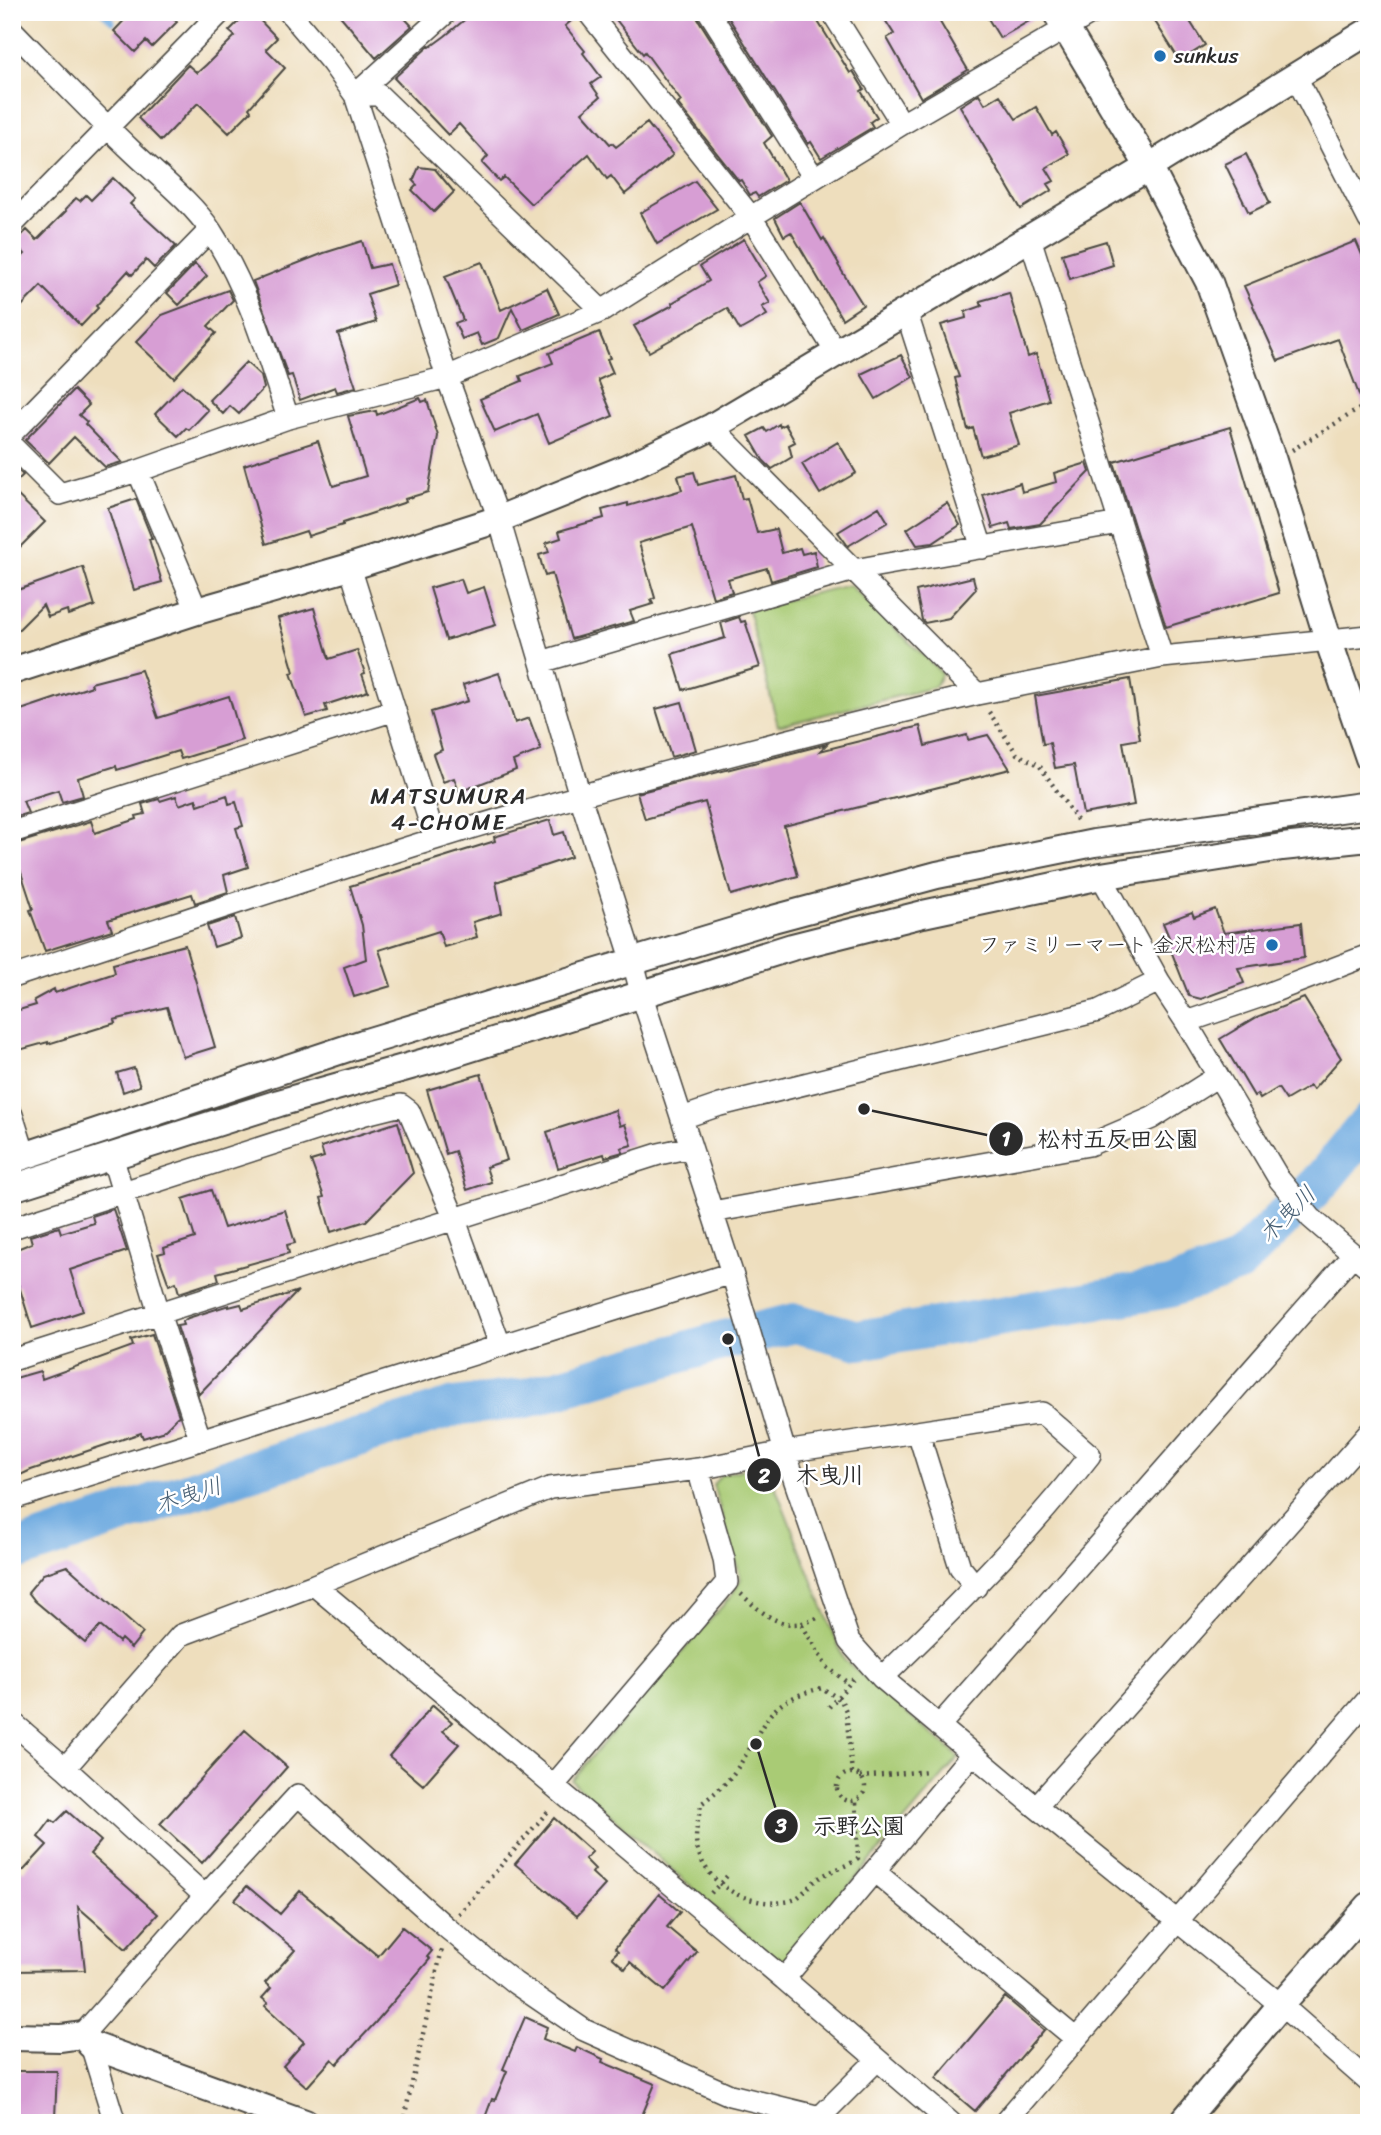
<svg xmlns="http://www.w3.org/2000/svg" width="1381" height="2135" font-family="Sriracha,'Klee One',sans-serif">
<rect width="100%" height="100%" fill="#fff"/>
<filter id="ink" filterUnits="userSpaceOnUse"><feTurbulence type="fractalNoise" baseFrequency=".0143" numOctaves="2"/><feDisplacementMap in="SourceGraphic" scale="14" xChannelSelector="R" yChannelSelector="G"/><feConvolveMatrix kernelMatrix="1 2 1 2 8 2 1 2 1" color-interpolation-filters="sRGB"/></filter>
<filter id="wash" filterUnits="userSpaceOnUse"><feTurbulence type="fractalNoise" baseFrequency=".00686" numOctaves="4" result="noise"/><feDisplacementMap in="SourceGraphic" scale="28" xChannelSelector="R" yChannelSelector="G"/><feGaussianBlur stdDeviation="1.57" result="paint"/><feColorMatrix in="noise" values="0 0 0 0 0 0 0 0 0 0 0 0 0 0 0 0 0 1.4 0 .05"/><feComposite in="paint" operator="in"/></filter>
<g filter="url(#wash)">
<rect width="100%" height="100%" fill="#eedebd"/>
<path fill="#a9cb74" stroke="#6a7b50" stroke-width="2" d="M 849,585 L 942,673 L 935,687 L 778,726 L 748,609 Z
M 756,1466 L 771,1476 L 844,1660 L 959,1757 L 781,1966 L 571,1780 L 732,1595 L 741,1579 L 713,1485 L 721,1475 Z"/>
<g fill="none" stroke-linecap="round" stroke-linejoin="round">
<path stroke="#6fabe0" stroke-width="7" d="M 103,12 L 112,21"/>
<path stroke="#6fabe0" stroke-width="40" d="M 12,1552 L 240,1474 L 454,1407 L 526,1398 L 728,1339 L 795,1323 L 859,1340 L 1169,1288 L 1238,1263 L 1322,1180 L 1369,1123"/>
</g>
<g id="blocks">
<path fill="#d79ed4" d="M 132,12 L 167,12 L 177,22 L 152,47 L 146,41 L 135,52 L 114,31 Z
M 248,12 L 252,12 L 277,38 L 266,49 L 285,68 L 249,108 L 251,111 L 229,133 L 198,103 L 161,141 L 138,118 L 188,65 L 197,73 L 206,65 L 235,36 L 229,31 Z
M 337,12 L 399,12 L 412,26 L 376,58 Z
M 474,12 L 575,12 L 576,17 L 565,26 L 585,51 L 583,53 L 601,77 L 591,84 L 600,97 L 582,112 L 610,144 L 612,143 L 616,147 L 647,123 L 673,155 L 625,194 L 611,176 L 607,179 L 589,154 L 531,204 L 504,177 L 499,181 L 482,163 L 488,156 L 459,124 L 448,135 L 394,78 L 429,46 L 430,47 L 445,36 Z
M 610,12 L 696,12 L 698,19 L 772,136 L 764,143 L 786,180 L 758,197 L 755,193 L 750,195 L 741,180 L 739,181 L 678,104 L 681,101 L 678,97 L 645,52 L 643,54 Z
M 725,12 L 763,12 L 766,18 L 774,12 L 812,12 L 850,73 L 853,71 L 864,89 L 861,91 L 877,117 L 870,122 L 873,127 L 821,158 L 811,142 L 808,144 Z
M 880,12 L 934,12 L 968,70 L 921,98 L 887,38 L 894,34 Z
M 984,12 L 1040,12 L 1041,14 L 1000,38 Z
M 1149,12 L 1184,12 L 1205,45 L 1180,61 Z
M 979,94 L 985,104 L 1000,95 L 1016,119 L 1036,107 L 1052,135 L 1056,132 L 1069,154 L 1046,168 L 1054,181 L 1048,184 L 1052,190 L 1021,209 L 960,106 Z
M 1246,154 L 1270,203 L 1249,213 L 1225,164 Z
M 419,167 L 435,169 L 454,192 L 434,212 L 412,190 L 417,185 L 413,181 Z
M 113,178 L 135,199 L 130,204 L 176,246 L 154,268 L 146,260 L 132,275 L 128,271 L 96,306 L 98,308 L 81,326 L 41,286 L 12,316 L 12,267 L 25,254 L 14,243 L 27,230 L 37,240 L 66,211 L 65,210 L 76,198 L 80,201 L 86,195 L 91,200 Z
M 695,181 L 717,209 L 657,244 L 640,213 Z
M 800,202 L 822,240 L 824,238 L 839,264 L 838,265 L 863,305 L 842,319 L 791,232 L 784,236 L 775,218 Z
M 744,239 L 766,276 L 757,282 L 770,303 L 762,307 L 767,315 L 740,330 L 727,308 L 649,352 L 634,326 L 673,305 L 672,303 L 709,281 L 700,266 Z
M 362,241 L 370,268 L 389,264 L 395,285 L 367,294 L 376,322 L 338,334 L 356,387 L 337,392 L 335,387 L 300,400 L 292,375 L 288,376 L 253,281 L 324,253 Z
M 1106,241 L 1113,265 L 1070,279 L 1062,254 Z
M 1356,241 L 1369,271 L 1367,416 L 1338,339 L 1278,361 L 1244,286 Z
M 482,262 L 501,310 L 547,288 L 559,314 L 523,330 L 512,308 L 499,338 L 482,345 L 477,333 L 462,339 L 455,323 L 463,320 L 445,276 Z
M 195,264 L 207,276 L 179,305 L 167,293 Z
M 228,290 L 233,300 L 208,326 L 216,333 L 174,378 L 136,342 L 162,315 Z
M 1009,293 L 1028,357 L 1036,354 L 1049,400 L 1009,413 L 1019,445 L 981,456 L 973,428 L 968,430 L 955,378 L 959,377 L 941,325 L 966,318 L 965,312 L 982,306 L 980,301 Z
M 599,332 L 610,358 L 607,359 L 613,373 L 598,380 L 613,416 L 549,443 L 537,414 L 495,432 L 480,399 L 522,381 L 520,376 L 553,363 L 549,353 Z
M 901,355 L 913,377 L 876,399 L 861,374 Z
M 246,362 L 261,376 L 264,388 L 239,414 L 230,406 L 223,414 L 209,400 Z
M 182,386 L 208,410 L 189,430 L 186,428 L 178,436 L 155,414 Z
M 74,390 L 89,405 L 79,415 L 87,422 L 85,424 L 122,462 L 105,467 L 74,437 L 49,463 L 25,440 Z
M 420,398 L 422,402 L 427,400 L 438,436 L 428,492 L 405,499 L 406,502 L 343,523 L 343,525 L 308,536 L 306,531 L 266,544 L 244,465 L 318,441 L 333,486 L 366,476 L 348,416 L 376,411 L 377,415 Z
M 779,424 L 780,427 L 785,424 L 795,442 L 789,445 L 792,457 L 772,469 L 763,460 L 749,436 L 764,428 L 767,432 Z
M 1230,427 L 1279,593 L 1166,627 L 1114,462 Z
M 838,442 L 856,473 L 820,494 L 802,464 Z
M 1087,463 L 1090,472 L 1040,524 L 1011,529 L 1009,523 L 993,528 L 983,495 L 1020,483 L 1022,492 L 1056,482 L 1054,473 Z
M 12,465 L 23,475 L 12,486 Z
M 694,472 L 698,485 L 736,475 L 742,499 L 747,498 L 757,533 L 776,529 L 782,553 L 800,548 L 802,554 L 814,551 L 817,567 L 771,581 L 767,568 L 728,579 L 732,592 L 713,598 L 692,527 L 639,543 L 655,598 L 651,600 L 653,604 L 630,611 L 634,621 L 571,639 L 552,574 L 545,576 L 539,555 L 549,552 L 546,543 L 561,538 L 559,531 L 604,518 L 602,510 L 628,503 L 628,506 L 682,490 L 678,476 Z
M 12,490 L 45,522 L 12,555 Z
M 136,499 L 152,539 L 149,539 L 162,582 L 134,590 L 108,508 Z
M 947,503 L 960,525 L 933,543 L 917,545 L 907,529 Z
M 879,507 L 888,522 L 848,546 L 838,532 Z
M 83,567 L 95,606 L 68,615 L 67,610 L 48,617 L 43,605 L 12,636 L 12,592 Z
M 973,577 L 976,589 L 949,618 L 925,623 L 922,620 L 916,591 Z
M 461,579 L 466,593 L 484,587 L 496,625 L 446,640 L 430,588 Z
M 314,608 L 329,659 L 357,650 L 365,673 L 362,674 L 368,691 L 325,705 L 327,711 L 306,717 L 291,673 L 294,672 L 278,618 Z
M 739,617 L 741,622 L 745,621 L 760,667 L 683,690 L 672,654 L 725,638 L 721,623 Z
M 141,670 L 158,718 L 229,696 L 242,740 L 181,759 L 178,751 L 117,770 L 116,766 L 78,778 L 83,796 L 62,802 L 58,790 L 23,801 L 28,813 L 12,818 L 12,713 L 92,686 L 91,683 Z
M 499,673 L 515,723 L 529,718 L 541,750 L 513,761 L 516,770 L 459,792 L 454,778 L 443,782 L 433,754 L 442,750 L 431,712 L 468,701 L 463,685 Z
M 1130,679 L 1140,739 L 1123,742 L 1134,805 L 1083,814 L 1074,765 L 1055,768 L 1050,743 L 1043,744 L 1035,696 Z
M 682,702 L 696,750 L 671,757 L 656,709 Z
M 920,726 L 925,746 L 967,735 L 968,740 L 988,735 L 1010,769 L 784,826 L 798,876 L 731,895 L 705,802 L 645,819 L 637,793 L 827,744 L 820,751 Z
M 227,795 L 229,804 L 236,802 L 243,826 L 236,828 L 248,867 L 224,875 L 228,892 L 195,903 L 192,894 L 108,920 L 112,930 L 45,951 L 30,910 L 33,909 L 12,845 L 91,821 L 95,833 L 137,819 L 136,816 L 145,814 L 142,804 L 159,799 L 160,801 L 176,796 L 179,805 L 196,799 L 198,805 Z
M 550,820 L 554,835 L 564,832 L 571,857 L 496,882 L 502,913 L 473,922 L 477,937 L 444,947 L 439,931 L 379,950 L 391,986 L 354,997 L 344,967 L 366,959 L 362,925 L 350,886 L 495,841 L 494,837 Z
M 1215,909 L 1224,933 L 1301,923 L 1304,958 L 1238,968 L 1244,983 L 1201,999 L 1189,996 L 1168,943 L 1171,942 L 1163,923 L 1192,912 L 1194,917 Z
M 235,917 L 241,938 L 214,947 L 207,926 Z
M 185,945 L 215,1047 L 183,1057 L 167,1007 L 114,1020 L 115,1023 L 48,1044 L 48,1042 L 12,1052 L 12,1012 L 36,1005 L 34,1000 L 54,989 L 55,993 L 115,973 L 113,964 Z
M 1304,998 L 1341,1058 L 1313,1090 L 1310,1086 L 1286,1100 L 1278,1088 L 1260,1099 L 1257,1094 L 1254,1096 L 1220,1039 L 1257,1017 Z
M 134,1068 L 140,1086 L 123,1092 L 117,1073 Z
M 481,1074 L 507,1160 L 486,1167 L 491,1182 L 467,1190 L 455,1151 L 446,1154 L 427,1090 Z
M 615,1110 L 620,1126 L 625,1124 L 632,1145 L 621,1148 L 623,1152 L 605,1157 L 604,1154 L 558,1168 L 547,1132 Z
M 398,1122 L 413,1173 L 366,1221 L 331,1232 L 321,1198 L 324,1197 L 311,1161 L 324,1157 L 321,1147 Z
M 211,1190 L 224,1228 L 285,1210 L 295,1243 L 287,1245 L 289,1253 L 217,1273 L 219,1280 L 179,1293 L 176,1282 L 169,1285 L 158,1254 L 165,1252 L 164,1248 L 195,1238 L 183,1199 Z
M 113,1209 L 127,1251 L 70,1270 L 83,1311 L 32,1328 L 19,1286 L 15,1287 L 12,1278 L 12,1251 L 32,1243 L 30,1236 L 59,1227 L 61,1233 L 94,1223 L 92,1216 Z
M 298,1291 L 274,1316 L 199,1394 L 177,1326 L 183,1325 L 182,1322 L 188,1318 L 229,1305 L 229,1307 L 241,1304 L 243,1309 Z
M 152,1334 L 179,1416 L 177,1417 L 162,1432 L 143,1438 L 141,1433 L 31,1470 L 12,1479 L 12,1379 L 40,1371 L 42,1379 L 133,1346 L 131,1340 Z
M 67,1566 L 143,1633 L 131,1648 L 121,1639 L 119,1642 L 100,1626 L 85,1643 L 35,1601 L 28,1592 L 43,1574 Z
M 433,1705 L 452,1722 L 443,1731 L 459,1744 L 423,1785 L 389,1756 Z
M 245,1730 L 287,1767 L 202,1863 L 160,1824 Z
M 67,1811 L 101,1841 L 90,1854 L 158,1914 L 126,1949 L 78,1907 L 85,1970 L 12,1971 L 12,1871 L 24,1870 L 47,1845 L 38,1837 L 51,1820 L 55,1823 Z
M 554,1818 L 592,1852 L 585,1859 L 595,1869 L 592,1873 L 605,1885 L 577,1916 L 515,1864 Z
M 247,1886 L 280,1914 L 300,1891 L 378,1956 L 402,1927 L 432,1951 L 427,1957 L 430,1959 L 375,2023 L 337,2064 L 332,2059 L 307,2087 L 283,2066 L 304,2042 L 265,2006 L 268,2003 L 262,1998 L 271,1988 L 265,1983 L 295,1950 L 235,1900 Z
M 659,1894 L 680,1912 L 667,1927 L 697,1952 L 665,1991 L 630,1962 L 625,1969 L 612,1957 L 618,1951 L 615,1948 Z
M 1005,1997 L 1044,2030 L 975,2111 L 936,2078 Z
M 525,2017 L 547,2027 L 543,2039 L 575,2052 L 577,2047 L 603,2059 L 602,2062 L 655,2084 L 639,2123 L 483,2123 L 492,2099 L 495,2100 L 507,2071 L 503,2069 Z
M 12,2071 L 57,2071 L 55,2118 L 12,2116 Z"/>
</g>
</g>
<g filter="url(#ink)">
<use href="#blocks" fill-opacity="0" stroke="#484641" stroke-width="2"/>
<g fill="none" stroke-linecap="round" stroke-linejoin="round">
<g stroke="#484641" stroke-width="24">
<path id="minor" d="M 289,12 L 332,63 L 355,95 L 447,377 L 499,519 L 580,796 L 633,962 L 642,996 L 732,1273 L 785,1452 L 849,1641 L 882,1678 L 1036,1807 L 1281,2005 L 1369,2082
M 709,12 L 814,178
M 832,12 L 902,124 L 1094,12
M 12,30 C 52,71 91,112 132,151 C 158,176 192,202 211,231 C 249,289 267,354 288,418
M 1295,75 L 1369,220
M 355,95 L 379,95 L 602,311
M 355,95 L 447,12
M 12,225 L 221,12
M 1030,238 L 1162,657
M 906,311 L 982,548
M 836,352 L 751,217 L 902,124
M 712,427 L 977,694 L 1162,657 L 1369,636
M 12,433 L 210,230
M 12,446 L 60,494 L 138,471
M 350,567 L 435,839
M 197,611 L 138,471 L 288,418 L 447,377 L 602,311 L 751,217 L 588,12
M 541,662 L 854,570 L 1119,523
M 12,832 L 395,710
M 1101,876 L 1159,981 L 1186,1022 L 1279,1179 L 1311,1218 L 1369,1268
M 12,977 C 153,931 294,883 435,839 C 614,783 795,737 977,694
M 1186,1022 L 1259,997 L 1369,955
M 12,1115 L 25,1156
M 682,1118 L 720,1105 L 1098,1011 L 1159,981
M 112,1156 L 159,1313 L 200,1439
M 712,1212 L 1089,1145 L 1152,1118 L 1218,1076
M 12,1228 L 365,1114 L 401,1105 L 409,1111 L 455,1220 L 500,1345
M 12,1360 L 659,1154 L 691,1147
M 918,1432 L 960,1567 L 976,1587
M 12,1499 L 732,1273
M 314,1585 L 550,1488 L 698,1469
M 12,1722 L 65,1768 L 181,1635 L 314,1585 L 784,1979 L 972,1754
M 939,1726 L 1353,1255
M 65,1768 L 205,1896 L 82,2035
M 554,1785 L 727,1582 L 724,1559 L 698,1469 L 785,1452 L 1042,1413 L 1090,1455 C 1027,1536 956,1607 882,1678
M 1036,1807 L 1369,1433
M 874,1871 L 1075,2038
M 205,1896 L 298,1795 L 447,1928 L 515,1983 L 584,2030 L 730,2095 L 820,2117 L 877,2060
M 784,1979 L 951,2123
M 91,2045 L 115,2123
M 1004,2123 L 1369,1698"/>
</g>
<g stroke="#484641" stroke-width="30">
<path id="tertiary" d="M 1056,12 L 1149,167 L 1209,282 L 1273,461 L 1328,639 L 1369,758
M 12,671 L 197,611 L 350,567 L 499,519 L 626,468 L 712,427 L 1149,167 L 1369,31
M 12,1160 L 363,1043 L 773,919 L 937,875 L 1094,843 L 1369,805
M 12,1188 L 279,1103 L 439,1058 L 792,947 L 923,914 L 1101,876 L 1282,847 L 1369,838
M 12,2037 L 61,2038 L 82,2035 L 91,2045 L 305,2123
M 1182,2123 L 1281,2005 L 1369,1906"/>
</g>
<path stroke="#484641" stroke-width="4.5" stroke-dasharray="2 5" stroke-linecap="butt" d="M 1292,450 L 1369,403
M 989,712 L 1017,754 L 1039,765 L 1079,823
M 741,1594 C 766,1617 786,1634 819,1617
M 802,1625 L 826,1666 L 849,1684
M 829,1707 L 856,1676
M837 1787a14 14 0 1 1 28 0a14 14 0 1 1-28 0Z
M 852,1773 L 846,1711 L 841,1700 L 822,1688 C 760,1703 768,1725 736,1770 C 726,1784 714,1794 701,1804 C 699,1817 694,1834 697,1847 C 706,1887 752,1909 790,1901 C 801,1898 807,1887 815,1881 C 827,1871 844,1868 858,1859 L 856,1801
M 860,1777 L 929,1771
M 711,1893 L 728,1875
M 459,1914 L 549,1810
M 403,2123 L 442,1949"/>
<use href="#minor" stroke="#fff" stroke-width="21"/>
<use href="#tertiary" stroke="#fff" stroke-width="26"/>
</g>
</g>
<g fill="#1f6fb2" stroke="#fff" stroke-width="2.5">
<circle cx="1160" cy="56" r="7"/>
<circle cx="1272" cy="945" r="7"/>
</g>
<g text-anchor="middle" stroke-width="5" stroke-linejoin="round" paint-order="stroke">
<g font-size="21" fill="#2b2b2b" stroke="#fff" text-anchor="start">
<text x="1174" y="63">sunkus</text>
<text x="1258" y="952" text-anchor="end">ファミリーマート 金沢松村店</text>
</g>
<g font-size="23" letter-spacing="2" fill="#2b2b2b" stroke="#fff">
<text x="449" y="804">MATSUMURA<tspan x="449" dy="26">4-CHOME</tspan></text>
</g>
<g font-size="23" font-style="italic" fill="#465e73" stroke="#fff">
<text transform="translate(1287 1214) rotate(-45)" y="8">木曳川</text>
<text transform="translate(188 1495) rotate(-18)" y="8">木曳川</text>
</g>
</g>
<path fill="none" stroke="#2b2b2b" stroke-width="2.5" d="M864 1109L1006 1139M728 1339L764 1475M756 1744L781 1826"/>
<g fill="#2b2b2b" stroke="#fff" stroke-width="2.5">
<circle cx="864" cy="1109" r="7"/>
<circle cx="728" cy="1339" r="7"/>
<circle cx="756" cy="1744" r="7"/>
<circle cx="1006" cy="1139" r="18"/>
<circle cx="764" cy="1475" r="18"/>
<circle cx="781" cy="1826" r="18"/>
</g>
<g font-size="21" text-anchor="middle" font-weight="bold" fill="#fff">
<text x="1006" y="1146">1</text>
<text x="764" y="1483">2</text>
<text x="781" y="1833">3</text>
</g>
<g font-size="23" text-anchor="middle" font-weight="bold" fill="#2b2b2b" stroke="#fff" stroke-width="5" stroke-linejoin="round" paint-order="stroke">
<text x="1118" y="1147">松村五反田公園</text>
<text x="830" y="1483">木曳川</text>
<text x="859" y="1834">示野公園</text>
</g>
<rect width="1381" height="2135" fill="none" stroke="#fff" stroke-width="42"/>
</svg>
